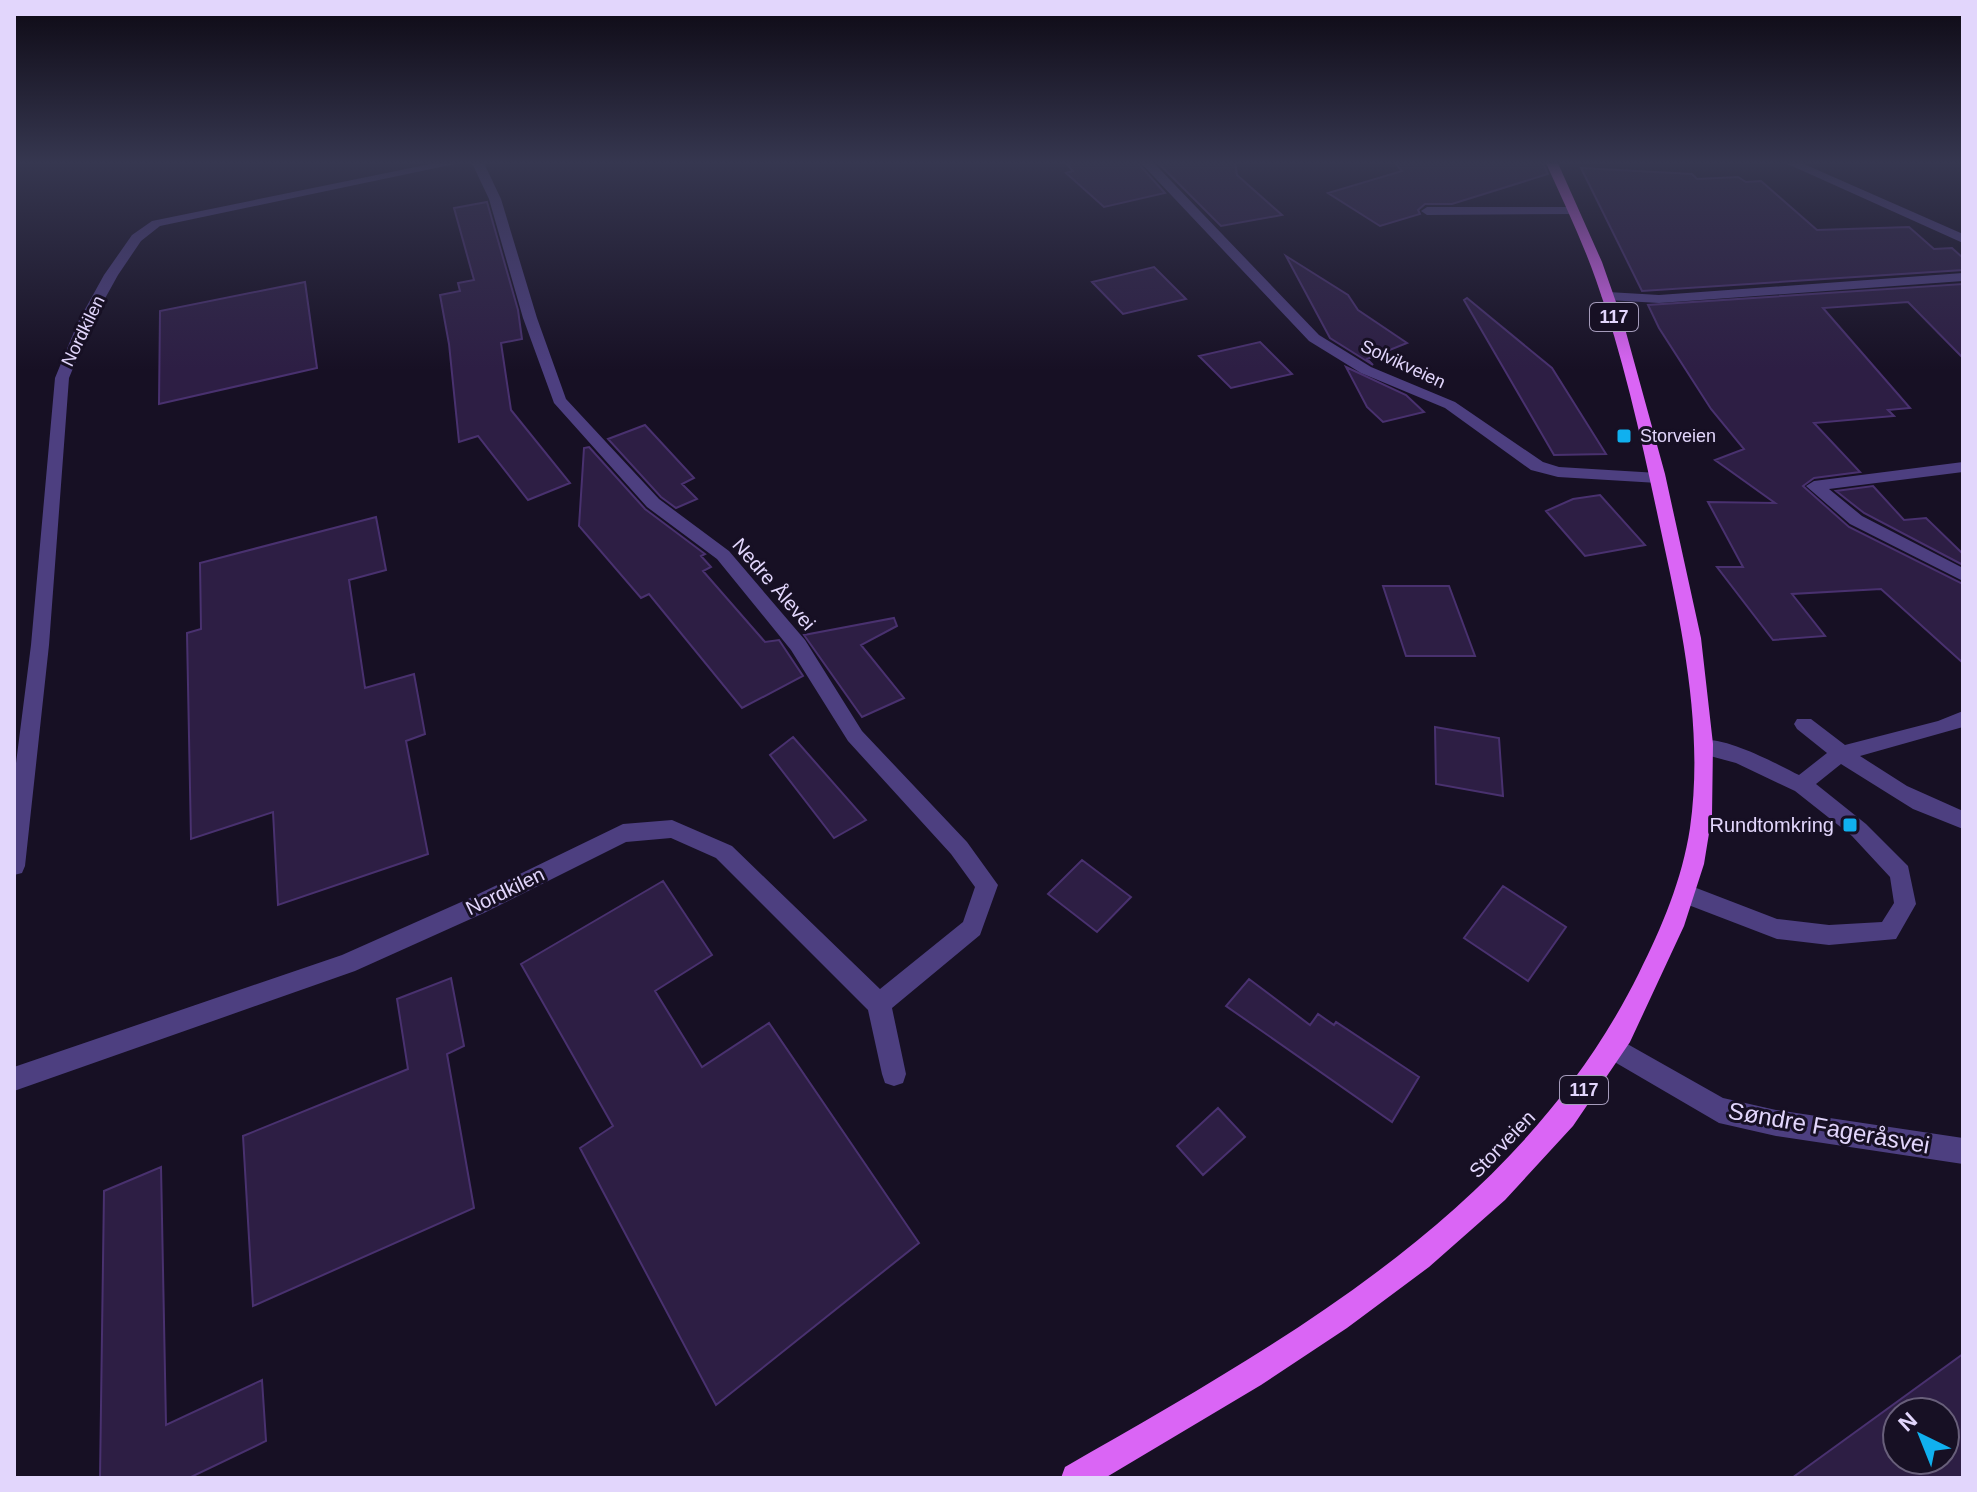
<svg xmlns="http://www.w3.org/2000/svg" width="1977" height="1492" font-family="Arial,sans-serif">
<rect width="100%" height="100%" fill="#171024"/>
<path fill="#2d1e44" stroke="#49316f" stroke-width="2" fill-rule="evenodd" d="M 1064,161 L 1136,161 L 1165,193 L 1104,207 L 1066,173 L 1073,171 Z
M 1156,161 L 1235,161 L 1237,175 L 1282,215 L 1221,226 Z
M 1393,161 L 1542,161 L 1548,174 L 1452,204 L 1425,204 L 1418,210 L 1420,214 L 1380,226 L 1328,193 L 1402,171 Z
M 1581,168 L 1692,174 L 1697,179 L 1738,177 L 1746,182 L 1761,181 L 1817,230 L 1909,227 L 1934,249 L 1952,248 L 1963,258 L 1963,270 L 1642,291 Z
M 487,202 L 518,310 L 522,339 L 501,343 L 511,410 L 570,483 L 528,500 L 478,436 L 459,442 L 449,344 L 440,295 L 460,291 L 458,283 L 474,280 L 454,208 Z
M 1286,256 L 1348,295 L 1358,310 L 1407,343 L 1367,359 L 1373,365 L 1330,338 Z
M 1154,267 L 1186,299 L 1123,314 L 1092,282 Z
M 305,282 L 317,368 L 159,404 L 160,311 Z
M 1963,284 L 1963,358 L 1908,302 L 1823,308 L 1910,408 L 1888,410 L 1894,416 L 1814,423 L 1860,472 L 1814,478 L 1803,486 L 1849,527 L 1963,584 L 1963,663 L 1881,589 L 1792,594 L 1825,636 L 1773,640 L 1717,567 L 1743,567 L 1708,502 L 1775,503 L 1715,460 L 1744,449 L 1711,409 L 1659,328 L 1648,305 Z
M 1467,298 L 1552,368 L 1606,454 L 1554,455 L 1464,300 Z
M 1260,342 L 1292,374 L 1231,388 L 1199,356 Z
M 1346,367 L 1406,395 L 1424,412 L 1383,422 L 1367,407 Z
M 645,425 L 694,478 L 682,484 L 697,499 L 676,508 L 661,497 L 608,439 Z
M 589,447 L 645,509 L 705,554 L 701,556 L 711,567 L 703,571 L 765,642 L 779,640 L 803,676 L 742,708 L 649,594 L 641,598 L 579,526 L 584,448 Z
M 1873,486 L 1904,520 L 1926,518 L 1963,554 L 1963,565 L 1864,513 L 1836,491 Z
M 1600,495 L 1645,545 L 1585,556 L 1546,511 L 1573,499 Z
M 376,517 L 386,570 L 349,580 L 365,688 L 414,674 L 425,734 L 406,741 L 428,854 L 278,905 L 273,812 L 191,839 L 187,633 L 201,629 L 200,563 Z
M 1383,586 L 1449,586 L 1475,656 L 1406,656 Z
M 894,618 L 897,626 L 861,645 L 904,698 L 862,717 L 804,635 Z
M 1435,727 L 1499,738 L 1503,796 L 1436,784 Z
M 793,737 L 866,820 L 834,838 L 770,755 Z
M 1082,860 L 1131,897 L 1097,932 L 1048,894 Z
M 663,881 L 712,955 L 655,991 L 702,1067 L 769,1023 L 919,1243 L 716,1405 L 580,1148 L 613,1126 L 521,964 Z
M 1503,886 L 1566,927 L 1528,981 L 1464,938 Z
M 451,978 L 464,1046 L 447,1054 L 474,1208 L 253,1306 L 243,1136 L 408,1069 L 397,999 Z
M 1249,979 L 1310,1025 L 1318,1014 L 1334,1025 L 1336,1022 L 1419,1077 L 1392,1122 L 1226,1006 Z
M 1218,1108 L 1245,1137 L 1203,1175 L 1177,1146 Z
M 161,1167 L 166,1425 L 262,1380 L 266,1441 L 189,1478 L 100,1478 L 104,1191 Z
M 1963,1354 L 1963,1478 L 1792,1478 ZM 1897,1412 L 1945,1412 L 1945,1460 L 1897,1460 Z"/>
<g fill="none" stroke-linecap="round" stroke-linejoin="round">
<path fill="#4d3f80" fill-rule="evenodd" d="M 445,161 L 469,161 L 160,226 L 141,241 L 118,275 L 92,322 L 69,378 L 49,645 L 25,866 L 22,873 L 14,875 L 14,779 L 31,645 L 55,378 L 78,322 L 104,275 L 132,235 L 152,221 Z
M 471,161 L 483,161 L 501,199 L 537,318 L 566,399 L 659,499 L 729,551 L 805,640 L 862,731 L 967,842 L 998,885 L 980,935 L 892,1008 L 906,1074 L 903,1083 L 894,1086 L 885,1083 L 882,1074 L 868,1010 L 716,858 L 671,838 L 626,842 L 484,913 L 355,971 L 14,1091 L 14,1067 L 342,955 L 468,899 L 623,824 L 672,820 L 732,846 L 880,989 L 963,922 L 975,887 L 951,854 L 848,741 L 791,650 L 717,559 L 647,507 L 554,403 L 523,318 L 489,199 Z
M 1139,161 L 1152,161 L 1319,335 L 1371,367 L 1455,402 L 1543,462 L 1559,467 L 1658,473 L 1666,478 L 1658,483 L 1558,477 L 1531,470 L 1445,408 L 1361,373 L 1309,341 Z
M 1781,161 L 1797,161 L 1963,234 L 1963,243 Z
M 1574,207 L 1578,208 L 1578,214 L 1427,215 L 1421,211 L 1427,207 Z
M 1963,273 L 1963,281 L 1659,303 L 1608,300 L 1601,296 L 1608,292 L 1659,295 Z
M 1963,462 L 1963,472 L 1829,489 L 1862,516 L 1963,568 L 1963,581 L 1850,524 L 1806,486 L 1814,481 Z
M 1963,711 L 1963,727 L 1860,756 L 1907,786 L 1963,811 L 1963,829 L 1913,809 L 1841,764 L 1816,784 L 1866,824 L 1908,866 L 1916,904 L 1896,939 L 1829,945 L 1777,939 L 1678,901 L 1675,894 L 1678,887 L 1686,884 L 1777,919 L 1829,925 L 1882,922 L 1894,903 L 1890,877 L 1852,836 L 1795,791 L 1736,763 L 1699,753 L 1696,747 L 1699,741 C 1722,734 1777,764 1799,775 L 1827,753 L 1797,729 L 1794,724 L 1797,719 L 1811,719 L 1845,745 L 1938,721 Z
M 1615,1037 L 1723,1098 L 1776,1110 L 1963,1138 L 1963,1164 L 1776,1136 L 1719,1123 L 1606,1057 L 1603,1049 L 1606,1041 Z"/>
<path fill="#da65f5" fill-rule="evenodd" d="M 1545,161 L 1557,161 L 1602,262 L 1624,325 L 1665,474 L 1701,638 L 1713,744 L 1712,815 L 1704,864 L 1684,926 L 1630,1042 L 1573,1126 L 1505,1200 L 1429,1267 L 1347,1328 L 1261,1385 L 1105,1478 L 1061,1478 L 1065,1467 C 1286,1340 1521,1211 1639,973 C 1662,927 1682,880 1690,828 C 1704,729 1682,628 1661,531 C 1643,447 1625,362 1596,280 C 1582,240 1563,201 1545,161 Z"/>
</g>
<linearGradient id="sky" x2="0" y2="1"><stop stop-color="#0d0914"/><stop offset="0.44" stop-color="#363750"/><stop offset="1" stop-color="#363750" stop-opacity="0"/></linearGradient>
<rect width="1977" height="370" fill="url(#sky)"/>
<g fill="#10b0ef" stroke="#171024" stroke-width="3">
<rect x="1616" y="428" width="16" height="16" rx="4"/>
<rect x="1842" y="817" width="16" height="16" rx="4"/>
</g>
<g text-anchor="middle" stroke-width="6" stroke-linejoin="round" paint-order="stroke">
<g fill="#171024" stroke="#a59bbb" stroke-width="2">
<rect x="1590" y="303" width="48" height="28" rx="6"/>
<rect x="1560" y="1076" width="48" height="28" rx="6"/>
</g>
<g font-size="18" font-weight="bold" fill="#e2d6fc">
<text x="1614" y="323">117</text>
<text x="1584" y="1096">117</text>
</g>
<g font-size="18" fill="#e2d6fc" stroke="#171024">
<text transform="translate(83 331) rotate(-64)" y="6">Nordkilen</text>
<text transform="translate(1403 364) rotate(25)" y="6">Solvikveien</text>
</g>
<g font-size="18" fill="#e2d6fc" stroke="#171024" text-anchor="start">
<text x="1640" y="442">Storveien</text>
</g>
<g font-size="20" fill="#e2d6fc" stroke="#171024">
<text transform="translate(774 584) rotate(49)" y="7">Nedre Ålevei</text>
<text transform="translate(505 891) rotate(-26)" y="7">Nordkilen</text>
<text transform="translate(1502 1144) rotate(-46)" y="7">Storveien</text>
</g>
<g font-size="20" fill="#e2d6fc" stroke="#171024" text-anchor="end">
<text x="1834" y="832">Rundtomkring</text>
</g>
<g font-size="24" fill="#e2d6fc" stroke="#171024">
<text transform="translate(1829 1128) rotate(10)" y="8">Søndre Fageråsvei</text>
</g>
</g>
<rect width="1977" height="1492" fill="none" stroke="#e2d6fc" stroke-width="32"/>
<g transform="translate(1921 1436) rotate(317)"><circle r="38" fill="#171024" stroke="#685f7a" stroke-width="2"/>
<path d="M0-6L14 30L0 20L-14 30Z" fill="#10b0ef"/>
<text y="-12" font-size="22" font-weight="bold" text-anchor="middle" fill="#e2d6fc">N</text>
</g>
</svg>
